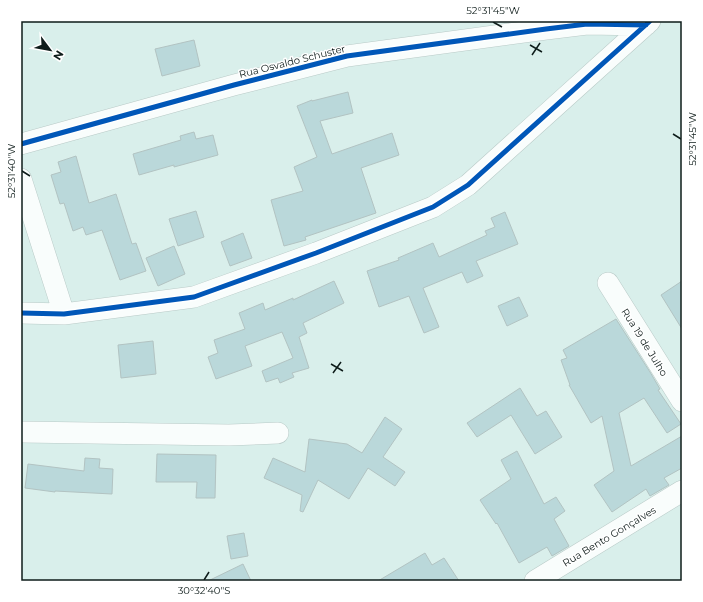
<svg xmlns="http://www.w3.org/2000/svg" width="703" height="602" font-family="Montserrat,sans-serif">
<rect width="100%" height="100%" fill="#d9efeb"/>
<path fill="#bad8da" stroke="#b2c3c2" d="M 194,40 L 200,66 L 162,76 L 155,49 Z
M 348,92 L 353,113 L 320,121 L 332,154 L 392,133 L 399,155 L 361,168 L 376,213 L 305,237 L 306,240 L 284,246 L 271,200 L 303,191 L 294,167 L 317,157 L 297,106 L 312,100 L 312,101 Z
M 194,132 L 196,139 L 213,135 L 218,155 L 174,167 L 174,165 L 139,175 L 133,154 L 181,140 L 180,136 Z
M 76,156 L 89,203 L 116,194 L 132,244 L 136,243 L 146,271 L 120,280 L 102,230 L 86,235 L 83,227 L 73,231 L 64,203 L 60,204 L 51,175 L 61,172 L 58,162 Z
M 196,211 L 204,237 L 178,246 L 169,219 Z
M 505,212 L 518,244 L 476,261 L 483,276 L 467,283 L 462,272 L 423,288 L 439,327 L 424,333 L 409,296 L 379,307 L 367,271 L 399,260 L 398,258 L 433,243 L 439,257 L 487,235 L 485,231 L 495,227 L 491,218 Z
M 243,233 L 252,258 L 230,266 L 221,242 Z
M 174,246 L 185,274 L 158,286 L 146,258 Z
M 334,281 L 344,303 L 303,323 L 307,333 L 299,337 L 309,368 L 292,373 L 294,377 L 280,383 L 278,378 L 266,382 L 262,371 L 293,358 L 282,332 L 245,346 L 252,366 L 216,379 L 208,357 L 218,353 L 214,340 L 245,329 L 239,313 L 263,303 L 265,310 L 293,298 L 293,300 Z
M 682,281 L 682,329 L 661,295 Z
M 519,297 L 528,316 L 507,326 L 498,306 Z
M 616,319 L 650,372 L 660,389 L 658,390 L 681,424 L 667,433 L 644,398 L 619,413 L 631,466 L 682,436 L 682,468 L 664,478 L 669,485 L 650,496 L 646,489 L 612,512 L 594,485 L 614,471 L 602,416 L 591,423 L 569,385 L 570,385 L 561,360 L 567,358 L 563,350 Z
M 153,341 L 156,374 L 121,378 L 118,345 Z
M 520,388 L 537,416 L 546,411 L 562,437 L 535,454 L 511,415 L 477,437 L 467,423 Z
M 385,417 L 402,429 L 383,457 L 405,472 L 395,486 L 368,468 L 349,499 L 318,480 L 303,512 L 300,511 L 302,495 L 264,478 L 273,458 L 305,472 L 309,439 L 347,444 L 362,453 Z
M 517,451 L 544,504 L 556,497 L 565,511 L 554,519 L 569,546 L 552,556 L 547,547 L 519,563 L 497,523 L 496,524 L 480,500 L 511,479 L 501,460 Z
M 157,454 L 216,455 L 215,498 L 196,498 L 197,482 L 156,482 Z
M 85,458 L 100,459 L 99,468 L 113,469 L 112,494 L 55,491 L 55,492 L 25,488 L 28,464 L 84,471 Z
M 244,533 L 248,556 L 231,559 L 227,536 Z
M 425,553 L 432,565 L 444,558 L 459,581 L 378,581 Z
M 243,564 L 251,581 L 208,581 Z"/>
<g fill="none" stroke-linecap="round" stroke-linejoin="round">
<g stroke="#b9cac7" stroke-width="22">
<path id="street" d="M 21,144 L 234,85 L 347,56 L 546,29 L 587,24 L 646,25
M 21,179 L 64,314
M 608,283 L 682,401
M 21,313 L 64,314 L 194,297 L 316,253 L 433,207 L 468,185 L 650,21
M 21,432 L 229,435 L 278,433
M 535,581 L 682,491"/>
</g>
<use href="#street" stroke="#f9fdfc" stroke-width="21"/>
<g stroke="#fff" stroke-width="8">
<path id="cycleway" d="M 21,144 L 234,85 L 347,56 L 546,29 L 587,24 L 646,25
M 21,313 L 64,314 L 194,297 L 316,253 L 433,207 L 468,185 L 650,21"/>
</g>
<use href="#cycleway" stroke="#0057b8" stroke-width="5"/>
</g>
<path fill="none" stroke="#0e1c1a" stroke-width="1.5" d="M 493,22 L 502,27M 530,45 L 542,52M 532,55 L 540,43M 673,134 L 681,139M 22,171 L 30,176M 331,364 L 343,371M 333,373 L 341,362M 204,580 L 209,572"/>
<g text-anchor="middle" stroke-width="3" stroke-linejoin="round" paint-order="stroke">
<g font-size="10" fill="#0e1c1a" stroke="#fff">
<text transform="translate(292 61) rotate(-14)" y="4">Rua Osvaldo Schuster</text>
<text transform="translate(645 342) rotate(58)" y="4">Rua 19 de Julho</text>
<text transform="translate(609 536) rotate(-31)" y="4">Rua Bento Gonçalves</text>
</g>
</g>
<rect width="703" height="602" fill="none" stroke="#ffffff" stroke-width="44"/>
<g transform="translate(50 50) rotate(122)" stroke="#ffffff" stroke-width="3" paint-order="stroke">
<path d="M0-3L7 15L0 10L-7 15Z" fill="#0e1c1a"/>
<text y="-6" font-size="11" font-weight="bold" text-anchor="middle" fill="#0e1c1a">N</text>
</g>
<rect x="22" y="22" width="659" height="558" fill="none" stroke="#0e1c1a" stroke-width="1.5"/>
<g font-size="10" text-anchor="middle" fill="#0e1c1a">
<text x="493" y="14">52°31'45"W</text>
<text transform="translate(692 139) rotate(-90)" y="4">52°31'45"W</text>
<text transform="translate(11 171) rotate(-90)" y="4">52°31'40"W</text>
<text x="204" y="594">30°32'40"S</text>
</g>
</svg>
